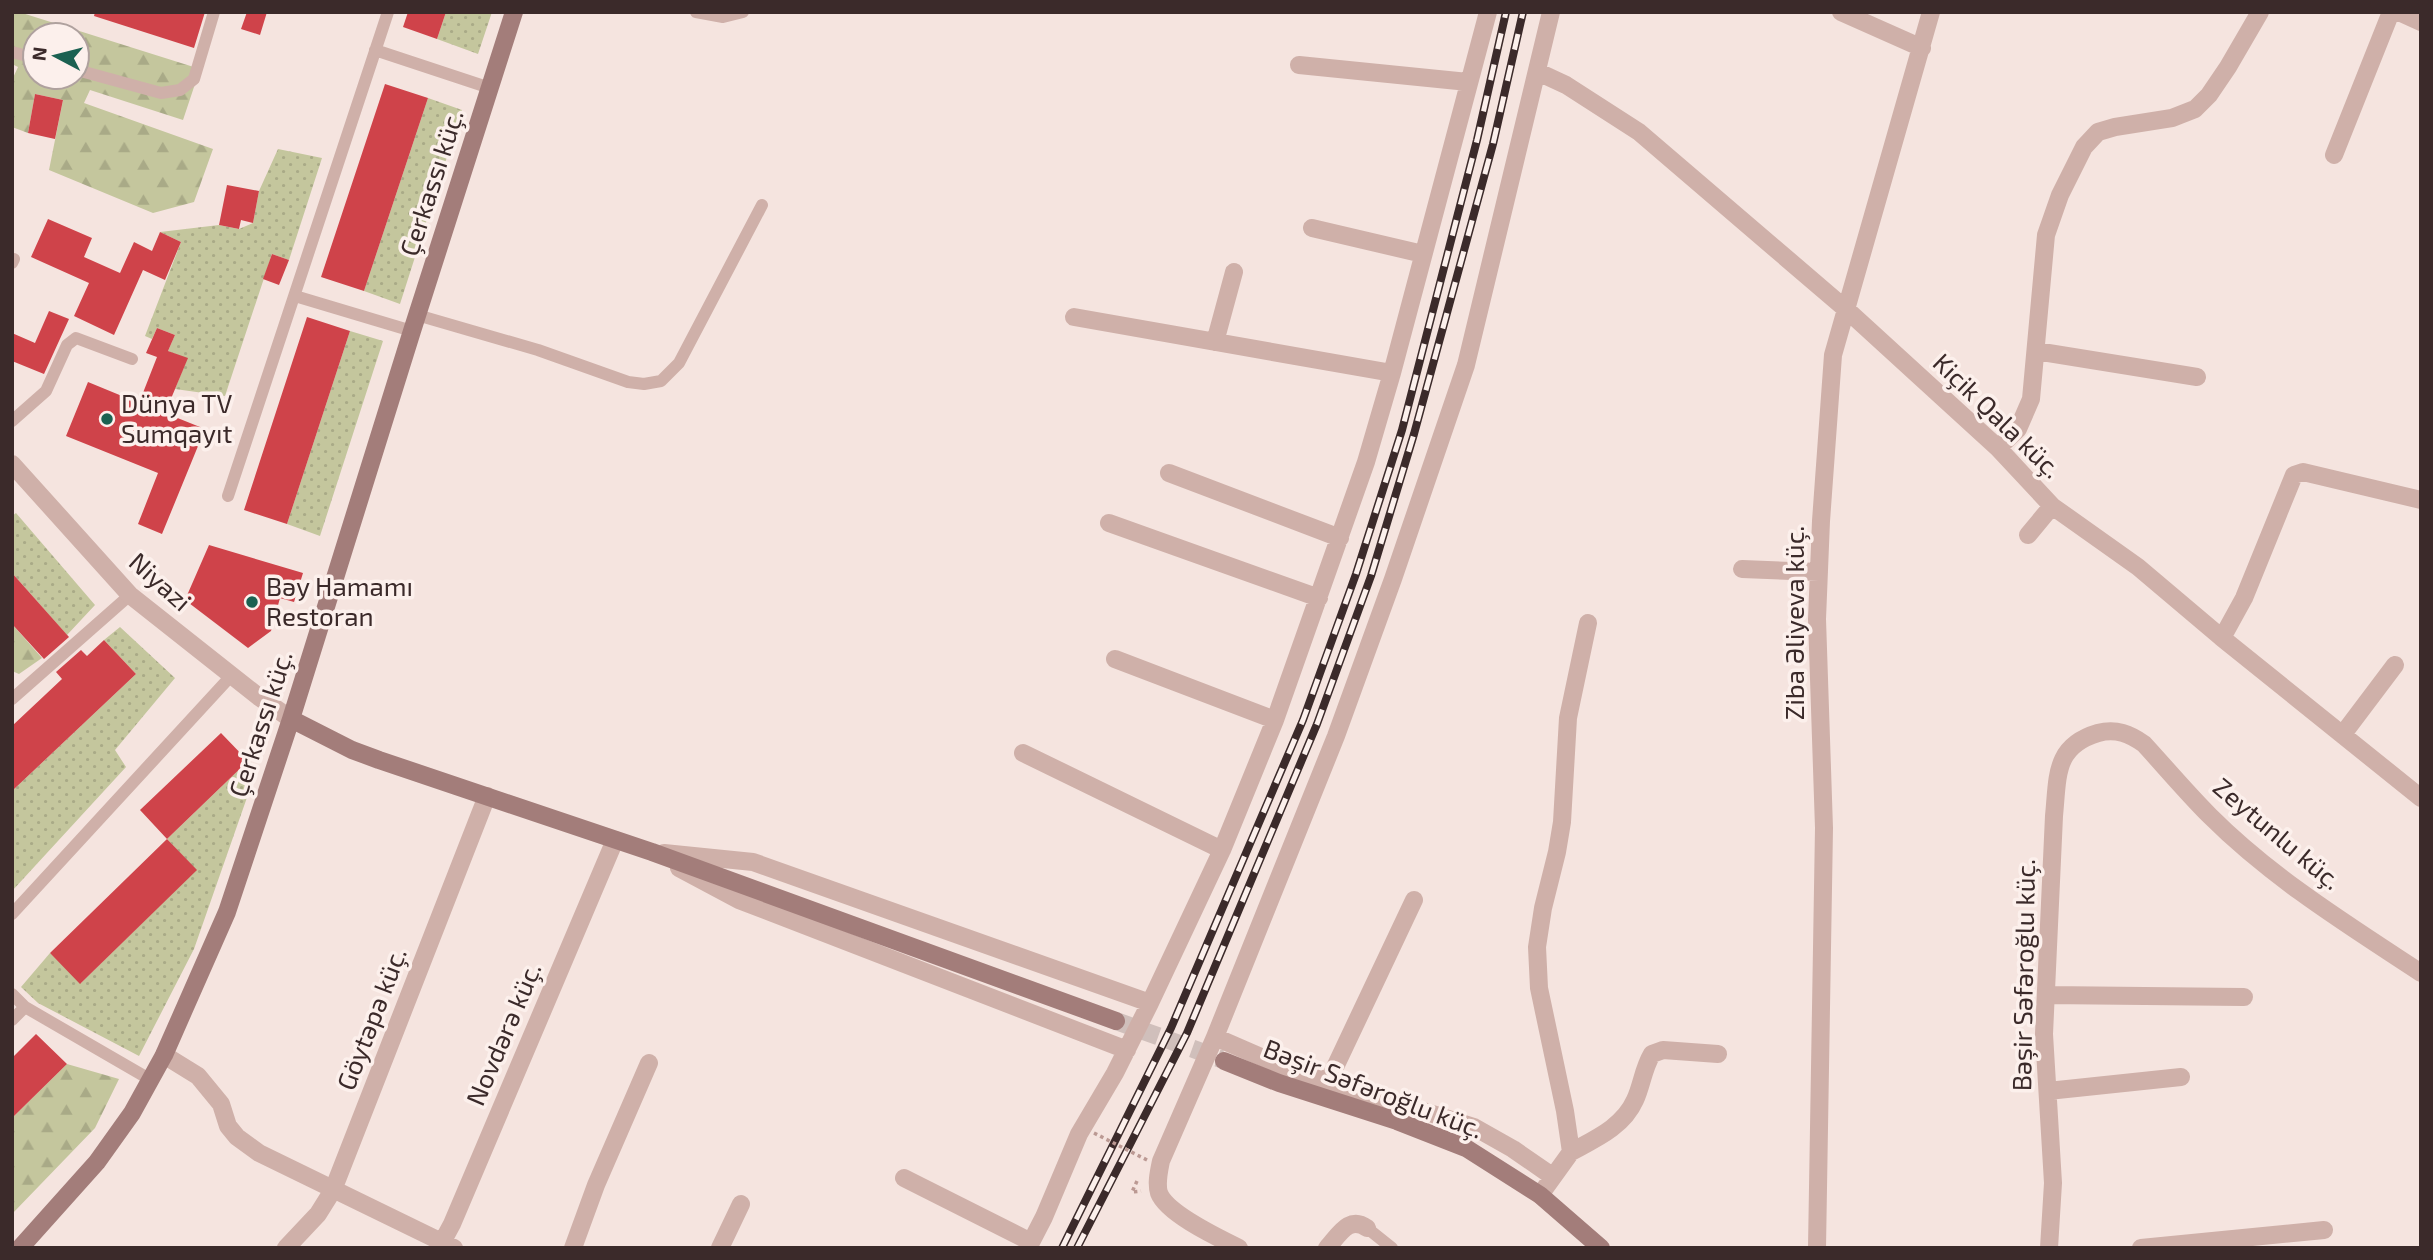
<svg xmlns="http://www.w3.org/2000/svg" width="2433" height="1260" font-family="'Exo 2',sans-serif">
<defs>
<pattern id="grass-dots" width="8" height="8" patternUnits="userSpaceOnUse" patternTransform="scale(1.75)"><rect width="8" height="8" fill="#c4c69d"/><path d="M2 2h.1M6 6h.1" fill="none" stroke="#a9aa87" stroke-width="1.8" stroke-linecap="round"/></pattern>
<pattern id="forest-firs" width="22" height="20" patternUnits="userSpaceOnUse" patternTransform="scale(1.75)"><rect width="22" height="20" fill="#c4c69d"/><path d="M5 1l3.5 6h-7zM16 11l3.5 6h-7z" fill="#a9aa87"/></pattern>
</defs>
<rect width="100%" height="100%" fill="#f5e4df"/>
<path fill="url(#grass-dots)" d="M 446,12 L 492,12 L 478,54 L 437,39 Z
M 428,98 L 462,110 L 400,304 L 364,291 Z
M 278,149 L 322,158 L 289,260 L 272,254 L 225,396 L 175,389 L 187,359 L 168,351 L 175,335 L 157,328 L 152,339 L 145,336 L 181,242 L 160,232 L 219,225 L 239,229 L 253,223 L 259,191 Z
M 350,331 L 383,341 L 320,536 L 287,524 Z
M 16,513 L 95,605 L 67,635 L 12,573 L 12,516 Z
M 120,627 L 175,678 L 115,750 L 126,767 L 12,891 L 12,791 L 136,674 L 104,640 Z
M 248,761 L 258,766 L 194,949 L 139,1056 L 38,1003 L 21,987 L 50,953 L 81,983 L 196,870 L 167,839 Z"/>
<path fill="url(#forest-firs)" fill-rule="evenodd" d="M 12,12 L 19,12 L 200,69 L 183,120 L 90,90 L 84,103 L 213,149 L 194,202 L 153,213 L 49,170 L 63,100 L 35,94 L 28,133 L 12,127 L 12,80 L 18,67 L 12,64 ZM 35,35 L 77,35 L 77,77 L 35,77 Z
M 12,624 L 42,658 L 19,674 L 12,671 Z
M 67,1064 L 119,1079 L 95,1128 L 12,1214 L 12,1118 Z"/>
<path fill="#cf434a" d="M 95,12 L 205,12 L 194,48 L 94,16 Z
M 247,12 L 267,12 L 260,35 L 241,29 Z
M 408,12 L 446,12 L 437,39 L 403,27 Z
M 385,84 L 428,98 L 364,291 L 321,277 Z
M 35,94 L 63,100 L 55,139 L 28,133 Z
M 227,185 L 259,191 L 253,223 L 241,220 L 239,229 L 219,225 Z
M 48,219 L 92,238 L 84,257 L 120,273 L 134,242 L 152,251 L 160,232 L 181,242 L 165,280 L 143,270 L 114,335 L 74,316 L 89,283 L 31,257 Z
M 272,254 L 289,260 L 279,285 L 263,279 Z
M 49,311 L 69,319 L 44,374 L 12,361 L 12,333 L 35,343 Z
M 307,317 L 350,331 L 287,524 L 244,510 Z
M 157,328 L 175,335 L 168,351 L 188,358 L 165,413 L 205,429 L 162,534 L 138,524 L 158,473 L 66,436 L 88,382 L 139,403 L 157,357 L 146,353 Z
M 209,545 L 303,573 L 294,602 L 280,598 L 271,631 L 248,648 L 185,600 Z
M 12,573 L 69,637 L 44,659 L 12,624 Z
M 104,640 L 136,674 L 12,791 L 12,726 L 62,679 L 56,672 L 81,650 L 87,656 Z
M 221,733 L 248,761 L 167,839 L 140,810 Z
M 167,839 L 197,870 L 80,984 L 50,953 Z
M 36,1034 L 67,1064 L 12,1118 L 12,1058 Z"/>
<g fill="none" stroke-linecap="round" stroke-linejoin="round">
<path stroke="#d0bfbb" stroke-width="18" stroke-dasharray="18 9" stroke-linecap="butt" d="M 1116,1021 L 1221,1059"/>
<path stroke="#bb9993" stroke-width="3.5" stroke-dasharray="3.5 3.5" stroke-linecap="butt" d="M 1137,1181 L 1132,1192 L 1141,1191"/>
<path stroke="#cfb0a9" stroke-width="12" d="M 696,12 L 723,17 L 743,12
M 375,50 L 490,88
M 12,52 L 35,58
M 77,70 L 161,93 L 180,90 L 194,79 L 214,12
M 12,263 L 14,259
M 295,296 L 412,331
M 417,315 L 538,350 L 628,382 L 644,384 L 661,381 L 679,363 L 762,205
M 12,421 L 46,391 L 67,345 L 76,338 L 132,359
M 228,496 L 388,12
M 12,699 L 130,595
M 12,914 L 231,676
M 12,994 L 25,1007
M 12,1020 L 25,1007 L 151,1080
M 1367,1228 L 1392,1248"/>
<path stroke="#cfb0a9" stroke-width="18" d="M 1841,12 L 1922,48
M 2399,12 L 2421,22
M 1299,65 L 1468,82
M 1538,72 L 1566,85 L 1639,132 L 1848,311 L 1998,448 L 2052,506 L 2138,567 L 2222,638 L 2421,798
M 2334,155 L 2391,12
M 1312,228 L 1423,254
M 1074,317 L 1392,373
M 1215,342 L 1234,272
M 2036,351 L 2197,377
M 1998,448 L 2018,429 L 2031,399 L 2046,235 L 2060,195 L 2084,147 L 2098,132 L 2115,127 L 2172,118 L 2195,109 L 2209,95 L 2228,67 L 2260,12
M 12,464 L 130,595 L 259,697 L 291,719
M 1169,473 L 1340,538
M 1109,523 L 1319,598
M 2028,535 L 2052,506
M 1742,569 L 1819,572
M 2222,638 L 2244,598 L 2294,475 L 2303,472 L 2421,500
M 1115,659 L 1275,720
M 2343,734 L 2395,665
M 1023,753 L 1222,850
M 664,853 L 753,862 L 1150,1003
M 679,868 L 739,900 L 1127,1050
M 2046,995 L 2244,997
M 1215,1037 L 1284,1067 L 1474,1127 L 1513,1149 L 1552,1176
M 164,1055 L 198,1076 L 221,1104 L 228,1126 L 237,1137 L 259,1153 L 454,1248
M 1328,1082 L 1414,900
M 2048,1091 L 2181,1077
M 1571,1152 C 1595,1139 1623,1127 1635,1100 C 1642,1085 1643,1069 1652,1054 L 1663,1050 L 1718,1054
M 904,1178 L 1031,1242
M 1540,1195 L 1571,1152 L 1565,1111 L 1539,988 L 1537,947 L 1543,908 L 1557,852 L 1562,822 L 1568,718 L 1588,623
M 286,1248 L 318,1214 L 333,1190 L 487,796
M 439,1248 L 452,1224 L 615,840
M 573,1248 L 596,1185 L 649,1063
M 720,1248 L 741,1204
M 1028,1248 L 1044,1217 L 1079,1134 L 1115,1073 L 1150,1003 L 1222,850 L 1275,720 L 1366,462 L 1392,373 L 1488,12
M 1239,1248 C 1219,1238 1167,1214 1159,1193 C 1156,1183 1159,1171 1161,1161 L 1215,1037 L 1336,736 L 1393,579 L 1466,365 L 1551,12
M 1327,1248 C 1339,1235 1349,1215 1367,1228
M 1817,1248 L 1824,828 L 1817,619 L 1821,521 L 1833,355 L 1931,12
M 2049,1248 L 2053,1183 L 2044,1034 L 2054,816 C 2058,776 2054,746 2098,733 C 2116,728 2130,734 2144,744 C 2166,768 2187,793 2210,816 C 2272,878 2348,925 2421,973
M 2141,1248 L 2324,1230"/>
<path stroke="#a37d7a" stroke-width="18" d="M 291,719 L 352,750 L 379,760 L 652,852 L 1116,1021
M 1224,1061 L 1279,1083 L 1397,1121 L 1466,1148 L 1540,1195 L 1601,1248
M 20,1248 L 97,1162 L 132,1113 L 164,1055 L 227,912 L 291,719 L 412,331 L 514,12"/>
<g stroke="#3b2a2a" stroke-width="8">
<path id="rail" d="M 1062,1248 L 1171,1028 L 1303,720 L 1356,574 L 1402,430 L 1477,140 L 1506,12
M 1077,1248 L 1187,1033 L 1317,724 L 1371,576 L 1414,434 L 1493,144 L 1523,12"/>
</g>
<use href="#rail" stroke="#fcf0ec" stroke-width="5" stroke-dasharray="16" stroke-linecap="butt"/>
<path stroke="#bb9993" stroke-width="3.5" stroke-dasharray="3.5 3.5" stroke-linecap="butt" d="M 1094,1133 L 1147,1160"/>
</g>
<g fill="#1b6151" stroke="#fcf0ec" stroke-width="2.5">
<circle cx="107" cy="419" r="7"/>
<circle cx="252" cy="602" r="7"/>
</g>
<g text-anchor="middle" stroke-width="7" stroke-linejoin="round" paint-order="stroke">
<g font-size="26" fill="#3b2a2a" stroke="#fcf0ec">
<text transform="translate(432 183) rotate(-72)" y="9">Çerkassı küç.</text>
<text transform="translate(1997 416) rotate(44)" y="9">Kiçik Qala küç.</text>
<text transform="translate(160 582) rotate(42)" y="9">Niyazi</text>
<text transform="translate(1795 623) rotate(-90)" y="9">Ziba Əliyeva küç.</text>
<text transform="translate(261 724) rotate(-72)" y="9">Çerkassı küç.</text>
<text transform="translate(2277 834) rotate(40)" y="9">Zeytunlu küç.</text>
<text transform="translate(2024 975) rotate(-89)" y="9">Bəşir Səfəroğlu küç.</text>
<text transform="translate(372 1019) rotate(-69)" y="9">Göytəpə küç.</text>
<text transform="translate(504 1034) rotate(-67)" y="9">Novdərə küç.</text>
<text transform="translate(1373 1089) rotate(21)" y="9">Bəşir Səfəroğlu küç.</text>
</g>
<g font-size="26" fill="#3b2a2a" stroke="#fcf0ec" text-anchor="start">
<text x="121" y="413">Dünya TV<tspan x="121" dy="30">Sumqayıt</tspan></text>
<text x="266" y="596">Bәy Hamamı<tspan x="266" dy="30">Restoran</tspan></text>
</g>
</g>
<rect width="2433" height="1260" fill="none" stroke="#3b2a2a" stroke-width="28"/>
<g transform="translate(56 56) rotate(277)"><circle r="33" fill="#fcf0ec" stroke="#afa19e" stroke-width="2"/>
<path d="M0-5L12 26L0 18L-12 26Z" fill="#1b6151"/>
<text y="-10" font-size="19" font-weight="bold" text-anchor="middle" fill="#3b2a2a">N</text>
</g>
</svg>
